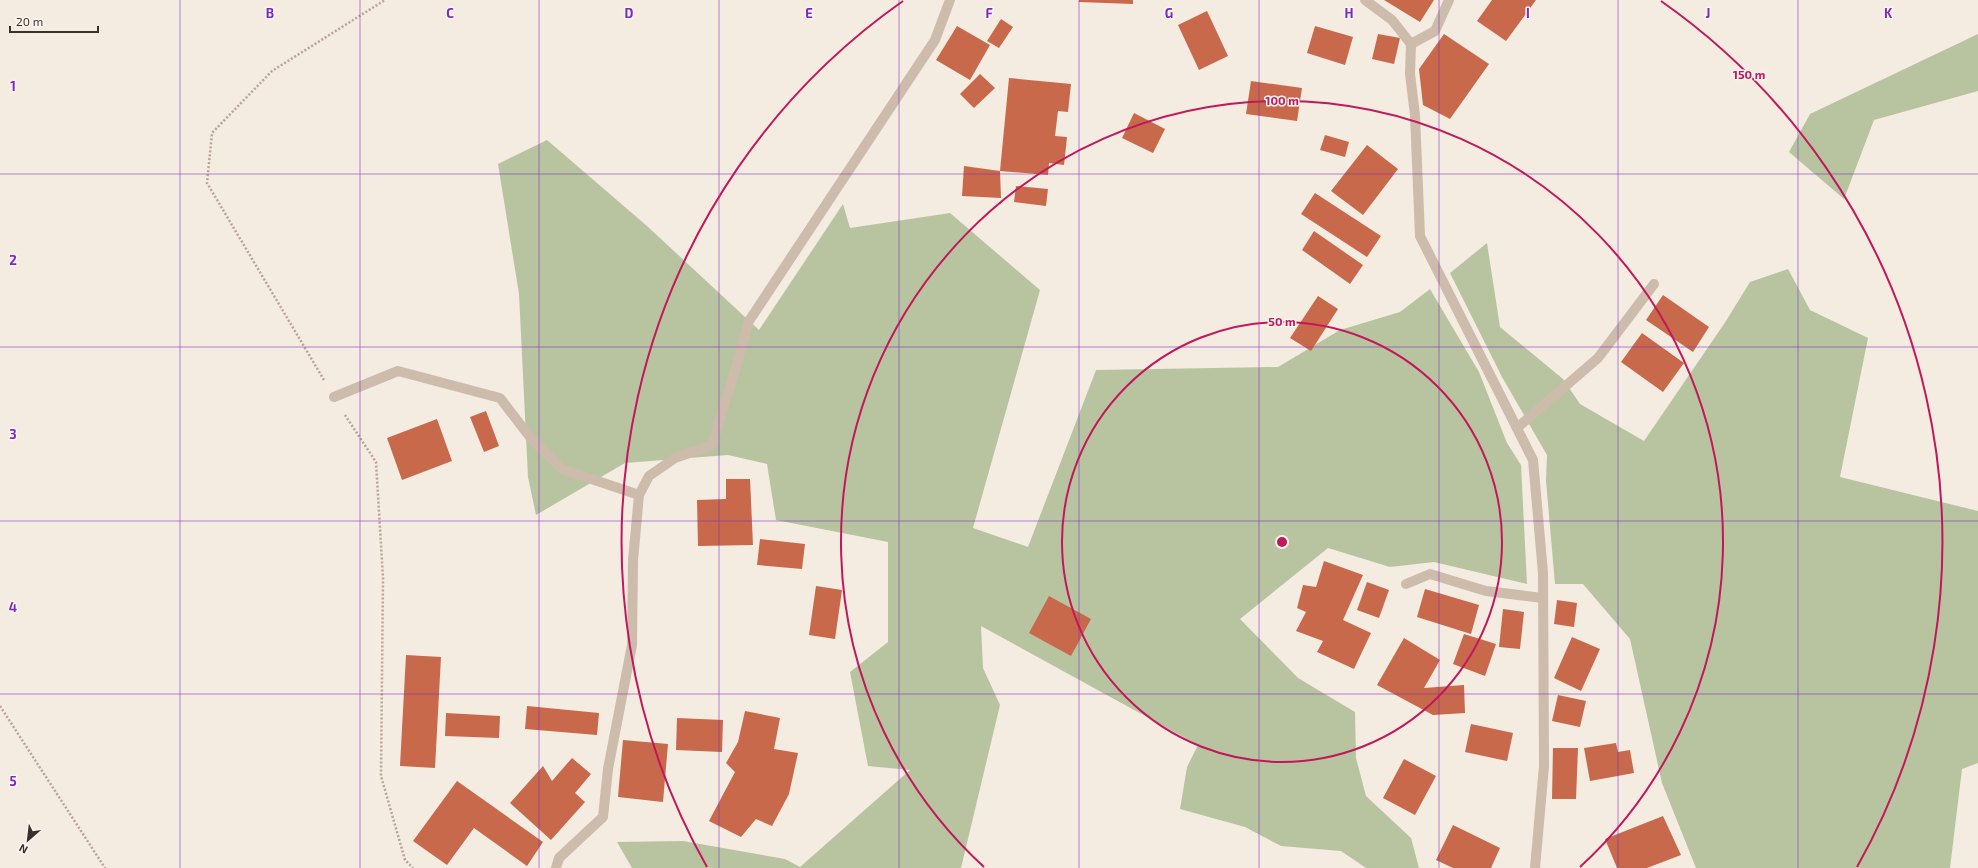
<svg xmlns="http://www.w3.org/2000/svg" width="1978" height="868" font-family="'Exo 2',sans-serif">
<rect width="100%" height="100%" fill="#f4ebe1"/>
<path fill="#b8c4a0" d="M 1978,34 L 1978,91 L 1874,120 L 1844,199 L 1789,152 L 1810,114 Z
M 547,140 L 647,226 L 759,330 L 843,204 L 850,228 L 950,213 L 1040,290 L 973,528 L 1028,547 L 1096,370 L 1278,367 L 1340,330 L 1400,312 L 1430,289 L 1479,372 L 1507,443 L 1521,465 L 1527,584 L 1434,562 L 1390,567 L 1328,548 L 1240,619 L 1298,678 L 1355,712 L 1356,758 L 1366,796 L 1411,838 L 1419,868 L 1366,868 L 1341,851 L 1281,846 L 1245,827 L 1180,809 L 1187,767 L 1198,745 L 981,626 L 983,668 L 1000,705 L 961,868 L 632,868 L 617,842 L 683,841 L 785,859 L 800,867 L 910,770 L 868,766 L 850,672 L 888,642 L 888,542 L 776,520 L 767,464 L 728,455 L 625,463 L 536,515 L 528,477 L 519,294 L 498,164 Z
M 1487,243 L 1500,327 L 1563,379 L 1580,404 L 1644,441 L 1726,321 L 1750,282 L 1788,269 L 1810,310 L 1868,338 L 1840,477 L 1978,511 L 1978,763 L 1962,769 L 1950,868 L 1696,868 L 1662,783 L 1630,639 L 1583,584 L 1555,584 L 1546,481 L 1547,455 L 1502,377 L 1450,273 Z"/>
<path fill="#c8694b" d="M 1079,0 L 1133,0 L 1133,4 L 1079,2 Z
M 1384,0 L 1434,0 L 1420,22 Z
M 1492,0 L 1536,0 L 1506,41 L 1477,21 Z
M 1207,11 L 1228,56 L 1199,70 L 1178,25 Z
M 1001,19 L 1013,27 L 999,48 L 987,41 Z
M 957,26 L 990,45 L 970,80 L 936,60 Z
M 1315,26 L 1353,37 L 1345,65 L 1307,53 Z
M 1378,34 L 1400,38 L 1394,64 L 1372,59 Z
M 1444,34 L 1489,64 L 1450,119 L 1423,105 L 1419,69 Z
M 980,74 L 995,88 L 974,108 L 960,94 Z
M 1009,78 L 1071,84 L 1068,112 L 1058,111 L 1055,136 L 1067,137 L 1064,165 L 1049,163 L 1048,175 L 1000,171 Z
M 1251,81 L 1302,88 L 1297,121 L 1246,114 Z
M 1134,113 L 1165,129 L 1153,153 L 1122,138 Z
M 1325,135 L 1349,142 L 1345,157 L 1320,150 Z
M 1367,145 L 1398,169 L 1363,215 L 1331,191 Z
M 964,166 L 1000,171 L 1001,198 L 962,196 Z
M 1016,186 L 1048,189 L 1046,206 L 1014,202 Z
M 1315,193 L 1381,236 L 1367,257 L 1301,214 Z
M 1314,231 L 1363,265 L 1350,284 L 1302,250 Z
M 1663,295 L 1709,327 L 1693,352 L 1646,320 Z
M 1318,296 L 1338,309 L 1311,351 L 1290,338 Z
M 1642,333 L 1684,363 L 1663,392 L 1621,362 Z
M 486,411 L 499,446 L 484,452 L 470,417 Z
M 437,419 L 452,461 L 402,480 L 387,438 Z
M 726,479 L 750,479 L 753,545 L 698,546 L 697,500 L 726,499 Z
M 760,539 L 805,544 L 802,569 L 757,565 Z
M 1324,561 L 1363,575 L 1343,620 L 1371,633 L 1354,669 L 1317,652 L 1323,641 L 1296,631 L 1306,612 L 1297,608 L 1303,585 L 1316,587 Z
M 1367,582 L 1389,590 L 1379,618 L 1357,610 Z
M 816,586 L 842,590 L 835,639 L 809,635 Z
M 1425,589 L 1479,605 L 1471,634 L 1417,617 Z
M 1049,596 L 1091,619 L 1071,656 L 1029,633 Z
M 1557,600 L 1577,603 L 1574,627 L 1554,624 Z
M 1503,609 L 1524,612 L 1520,649 L 1499,647 Z
M 1464,634 L 1496,644 L 1485,676 L 1453,664 Z
M 1572,637 L 1600,649 L 1581,691 L 1554,678 Z
M 1404,638 L 1440,660 L 1424,688 L 1464,685 L 1465,713 L 1433,715 L 1377,685 Z
M 406,655 L 441,657 L 435,768 L 400,766 Z
M 1558,695 L 1586,701 L 1580,727 L 1552,721 Z
M 527,706 L 599,713 L 597,735 L 525,729 Z
M 745,711 L 780,718 L 774,749 L 798,753 L 789,794 L 772,826 L 756,819 L 741,837 L 709,821 L 735,772 L 726,763 L 738,742 Z
M 446,713 L 500,716 L 499,738 L 445,736 Z
M 677,718 L 723,720 L 722,752 L 676,750 Z
M 1471,724 L 1513,733 L 1507,761 L 1465,752 Z
M 623,740 L 668,744 L 663,802 L 618,797 Z
M 1616,743 L 1618,752 L 1630,750 L 1634,773 L 1590,781 L 1584,748 Z
M 1553,748 L 1578,748 L 1576,799 L 1552,799 Z
M 572,758 L 591,774 L 575,793 L 585,802 L 551,840 L 510,803 L 543,766 L 552,781 Z
M 1404,759 L 1436,776 L 1415,815 L 1383,798 Z
M 457,781 L 543,842 L 527,866 L 474,828 L 447,865 L 413,841 Z
M 1663,816 L 1681,855 L 1647,868 L 1617,868 L 1605,839 Z
M 1453,825 L 1500,848 L 1491,868 L 1453,868 L 1436,860 Z"/>
<g fill="none" stroke-linecap="round" stroke-linejoin="round">
<path stroke="#b9a596" stroke-width="2.5" stroke-dasharray="2 2" stroke-linecap="butt" d="M 324,380 L 207,183 L 212,133 L 272,71 L 385,0
M 345,415 L 376,462 L 383,578 L 381,776 L 405,860 L 413,868
M 0,706 L 105,868"/>
<path stroke="#cdbbac" stroke-width="10" d="M 1411,44 L 1435,31 L 1449,0
M 1517,428 L 1598,358 L 1654,284
M 1406,584 L 1430,574 L 1486,591 L 1543,598"/>
<path stroke="#cdbbac" stroke-width="10" d="M 1365,0 L 1392,20 L 1411,44 L 1410,74 L 1415,115 L 1420,236 L 1533,460 L 1543,573 L 1544,766 L 1535,868
M 334,397 L 398,371 L 500,398 L 530,437 L 562,469 L 639,495
M 556,868 L 559,858 L 603,817 L 608,769 L 632,645 L 633,560 L 639,495 L 649,476 L 675,458 L 712,445 L 731,384 L 749,321 L 935,40 L 950,0"/>
</g>
<path fill="none" stroke="#7b2cbf" stroke-width="1" stroke-opacity="0.55" d="M 180,0 L 180,868M 360,0 L 360,868M 539,0 L 539,868M 719,0 L 719,868M 899,0 L 899,868M 1079,0 L 1079,868M 1259,0 L 1259,868M 1439,0 L 1439,868M 1618,0 L 1618,868M 1798,0 L 1798,868M 0,174 L 1978,174M 0,347 L 1978,347M 0,521 L 1978,521M 0,694 L 1978,694"/>
<g fill="none" stroke="#c2185b" stroke-width="2">
<circle cx="1282" cy="542" r="220"/>
<path d="M984 867A441 441 0 1 1 1580 867"/>
<path d="M707 867A661 661 0 0 1 903 1M1661 1A661 661 0 0 1 1857 867"/>
</g>
<g font-size="13" text-anchor="middle" font-weight="bold" fill="#7b2cbf" stroke="#fbf5ee" stroke-width="3" stroke-linejoin="round" paint-order="stroke">
<text x="270" y="18">B</text>
<text x="450" y="18">C</text>
<text x="629" y="18">D</text>
<text x="809" y="18">E</text>
<text x="989" y="18">F</text>
<text x="1169" y="18">G</text>
<text x="1349" y="18">H</text>
<text x="1528" y="18">I</text>
<text x="1708" y="18">J</text>
<text x="1888" y="18">K</text>
<text x="13" y="91">1</text>
<text x="13" y="265">2</text>
<text x="13" y="439">3</text>
<text x="13" y="612">4</text>
<text x="13" y="786">5</text>
</g>
<circle cx="1282" cy="542" r="6" fill="#c2185b" stroke="#fbf5ee" stroke-width="2"/>
<g font-size="12" text-anchor="middle" font-weight="bold" fill="#c2185b" stroke="#fbf5ee" stroke-width="3" stroke-linejoin="round" paint-order="stroke">
<text x="1749" y="79">150 m</text>
<text x="1282" y="105">100 m</text>
<text x="1282" y="326">50 m</text>
</g>
<g transform="translate(28 840) rotate(208)" stroke="#fbf5ee" stroke-width="3" paint-order="stroke">
<path d="M0-3L7 15L0 10L-7 15Z" fill="#3b302b"/>
<text y="-6" font-size="11" font-weight="bold" text-anchor="middle" fill="#3b302b">N</text>
</g>
<path d="M10 26v6h88v-6" fill="none" stroke="#3b302b" stroke-width="2"/>
<text x="16" y="26" font-size="12" fill="#3b302b" stroke="#fbf5ee" stroke-width="3" paint-order="stroke">20 m</text>
</svg>
